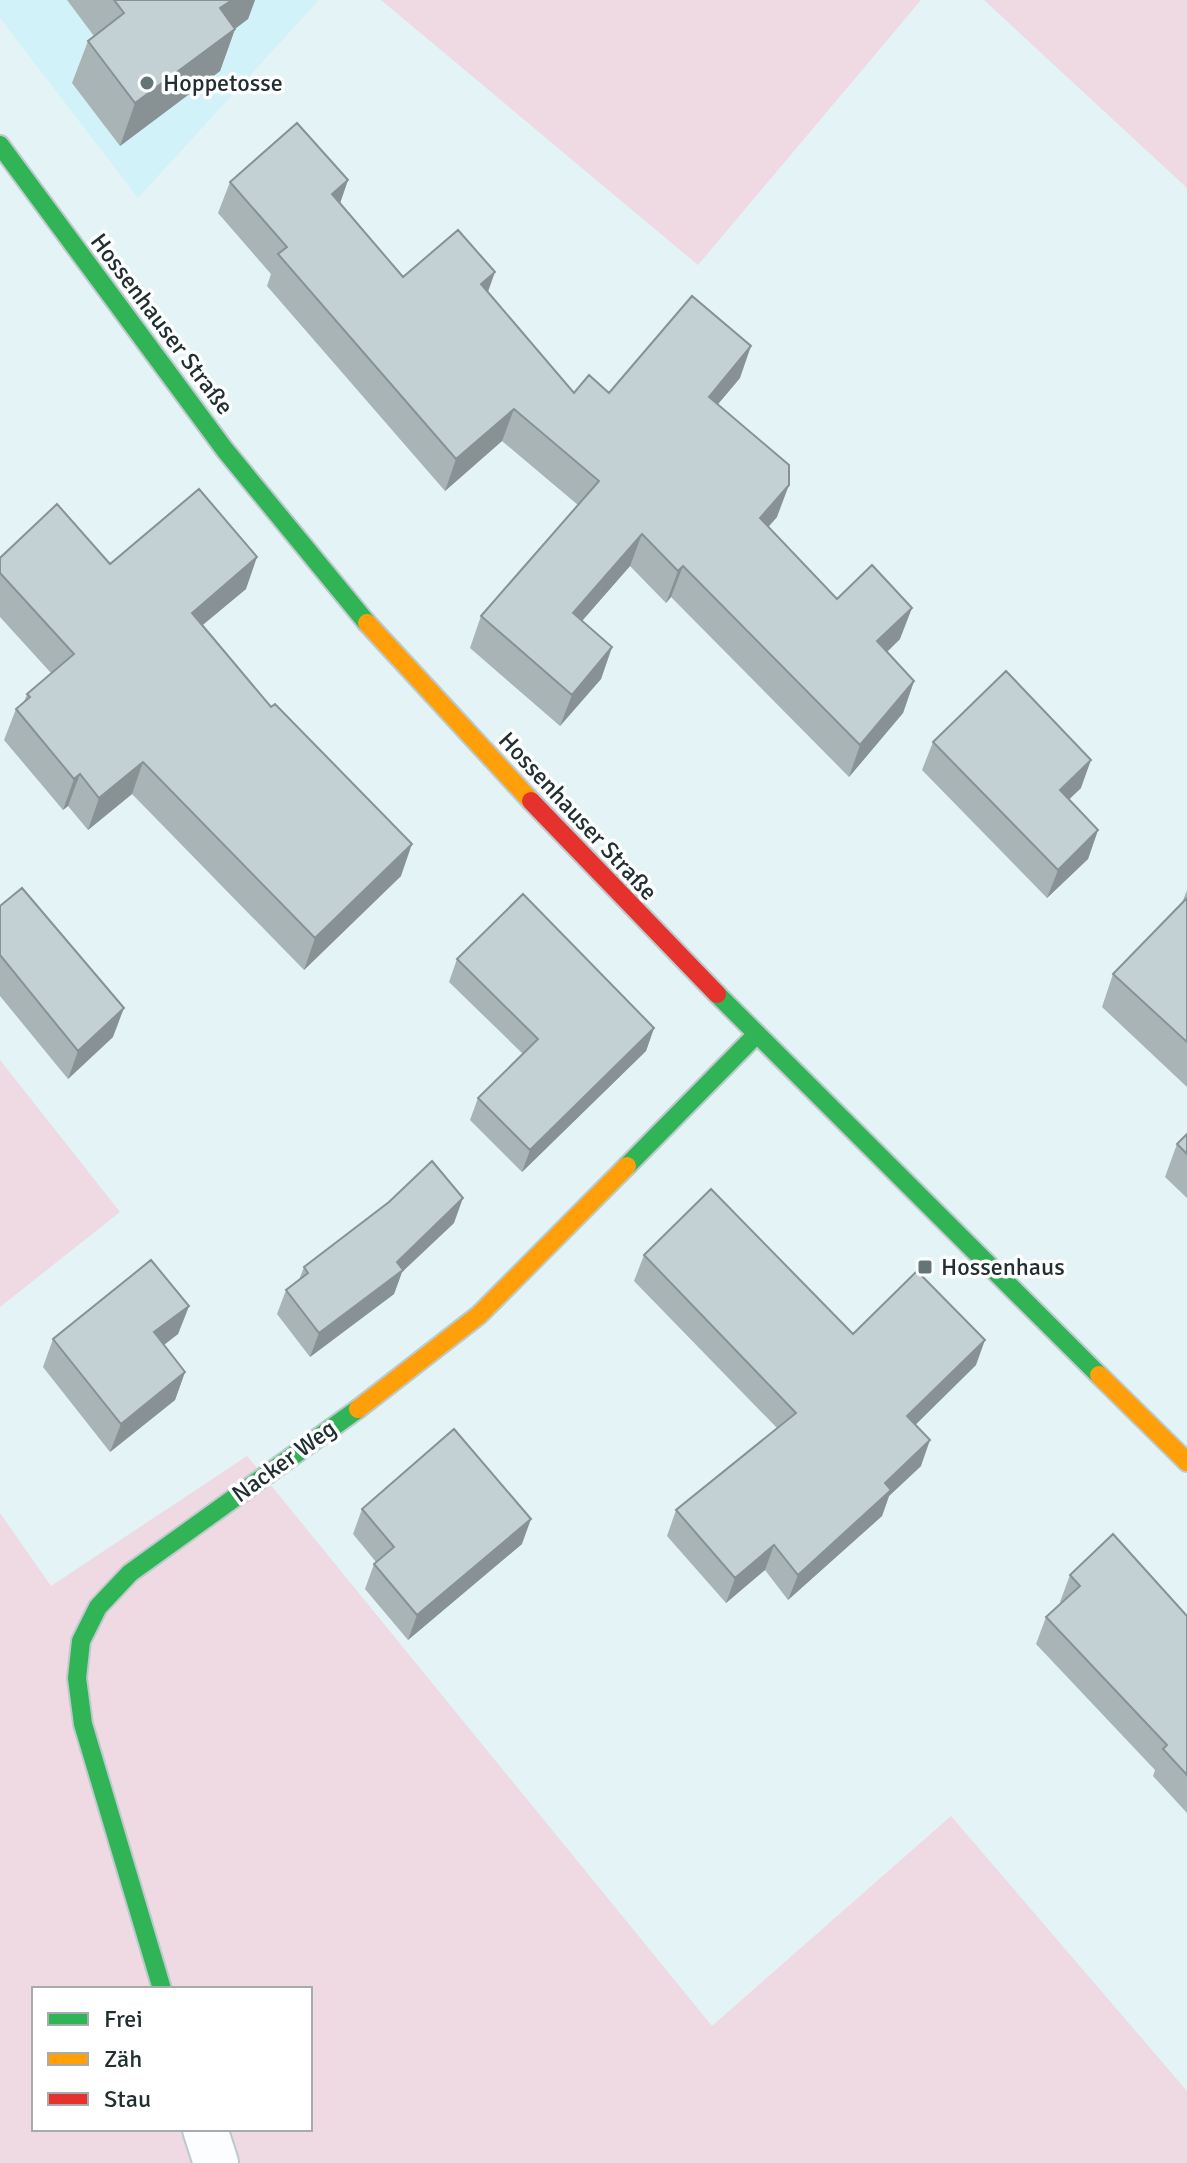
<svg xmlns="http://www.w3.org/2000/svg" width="1187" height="2163" font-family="Signika,sans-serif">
<rect width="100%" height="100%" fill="#e3f3f6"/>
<path fill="#d2f2f9" d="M 0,0 L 319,0 L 138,198 L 0,18 Z"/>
<path fill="#efdae3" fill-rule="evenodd" d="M 381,0 L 921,0 L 698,265 Z
M 984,0 L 1187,0 L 1187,188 Z
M 0,1060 L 120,1212 L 0,1307 Z
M 247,1456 L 712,2026 L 951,1816 L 1187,2091 L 1187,2163 L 0,2163 L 0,1513 L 51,1586 ZM 34,1989 L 310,1989 L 310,2129 L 34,2129 Z"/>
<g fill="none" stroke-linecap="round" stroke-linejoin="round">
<g stroke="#bccacd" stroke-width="48">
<path id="street" d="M 205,2129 L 216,2163"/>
</g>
<g stroke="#bccacd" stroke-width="22">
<path id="fast" d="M 0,145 L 225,450 L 367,623
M 717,994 L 1099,1375
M 627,1166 L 756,1035
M 162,1989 L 83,1724 L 77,1678 L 81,1641 L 98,1607 L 130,1573 L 358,1409"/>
</g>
<g stroke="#bccacd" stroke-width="22">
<path id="slow" d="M 367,623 L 531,801
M 1099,1375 L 1187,1462
M 358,1409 L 479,1315 L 627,1166"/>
</g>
<g stroke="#bccacd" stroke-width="22">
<path id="jam" d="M 531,801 L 717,994"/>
</g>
<use href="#street" stroke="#fbfdfe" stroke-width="44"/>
<use href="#fast" stroke="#30b455" stroke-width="18"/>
<use href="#slow" stroke="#ff9f0a" stroke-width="18"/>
<use href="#jam" stroke="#e5322d" stroke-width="18"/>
</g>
<path fill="#a8b4b6" d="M 67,0 L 255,0 L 248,19 L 235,29 L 220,71 L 120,146 L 72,83 L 88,41 L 94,36 Z
M 348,180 L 340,203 L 403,277 L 488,292 L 574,393 L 609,393 L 740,378 L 718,404 L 777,517 L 768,527 L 837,599 L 900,639 L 887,652 L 914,681 L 903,713 L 849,777 L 671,597 L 666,603 L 630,566 L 582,621 L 612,647 L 601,679 L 560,726 L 470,648 L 481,616 L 578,505 L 502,441 L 445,491 L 267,286 L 271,274 L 218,213 L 230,182 Z
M 0,558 L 110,564 L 246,589 L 202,625 L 401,876 L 304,970 L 132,794 L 88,830 L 68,806 L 63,810 L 4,740 L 16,709 L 24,702 L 27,694 L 51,673 L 0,617 Z
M 933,742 L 1081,788 L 1069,799 L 1098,830 L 1088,859 L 1047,898 L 922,770 Z
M 1187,890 L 1187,1087 L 1102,1007 L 1113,974 L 1182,903 Z
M 0,906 L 113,1037 L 68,1079 L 0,996 Z
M 457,959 L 654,1028 L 646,1051 L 522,1172 L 470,1120 L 478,1098 L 523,1054 L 449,982 Z
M 1187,1134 L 1187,1198 L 1165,1177 L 1177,1144 Z
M 454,1223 L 402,1272 L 394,1294 L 310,1357 L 277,1314 L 286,1290 L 299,1280 L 304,1267 Z
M 644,1255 L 853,1334 L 976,1365 L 915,1425 L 921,1466 L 889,1496 L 882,1516 L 788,1600 L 765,1570 L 726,1603 L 667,1536 L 676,1510 L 777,1428 L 634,1281 Z
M 189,1306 L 178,1334 L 164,1345 L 185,1372 L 175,1400 L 110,1452 L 43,1367 L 53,1339 Z
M 362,1509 L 522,1544 L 408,1640 L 365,1589 L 374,1564 L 376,1562 L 353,1534 Z
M 1070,1575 L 1187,1616 L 1187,1813 L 1153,1776 L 1155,1770 L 1036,1644 L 1046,1617 L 1061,1603 L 1060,1602 Z"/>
<path fill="#889294" d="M 232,0 L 255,0 L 248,19 L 205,51 L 220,8 Z
M 235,29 L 220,71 L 120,146 L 135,103 Z
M 348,180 L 337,212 L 332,194 Z
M 495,272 L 484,303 L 481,284 Z
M 751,346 L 740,378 L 697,429 L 709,397 Z
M 514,409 L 502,441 L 445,491 L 456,459 Z
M 789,485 L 777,517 L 748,550 L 760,518 Z
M 642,534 L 630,566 L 561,645 L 573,613 Z
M 257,557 L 246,589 L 180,644 L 192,613 Z
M 683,566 L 671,597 L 666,603 L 678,571 Z
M 912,608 L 900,639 L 865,673 L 877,641 Z
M 612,647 L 601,679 L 560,726 L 572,695 Z
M 914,681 L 903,713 L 849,777 L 860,745 Z
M 1091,760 L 1081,788 L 1050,818 L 1060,790 Z
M 143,762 L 132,794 L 88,830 L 99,798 Z
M 80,774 L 68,806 L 63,810 L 74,779 Z
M 1098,830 L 1088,859 L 1047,898 L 1058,870 Z
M 412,844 L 401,876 L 304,970 L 315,938 Z
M 124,1008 L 113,1037 L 68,1079 L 78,1051 Z
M 654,1028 L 646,1051 L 522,1172 L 530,1150 Z
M 463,1198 L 454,1223 L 402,1272 L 394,1294 L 310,1357 L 319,1333 L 397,1262 Z
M 189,1306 L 178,1334 L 144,1360 L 154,1332 Z
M 985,1340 L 976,1365 L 898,1442 L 907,1416 Z
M 185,1372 L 175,1400 L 110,1452 L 121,1424 Z
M 930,1440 L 921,1466 L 889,1496 L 882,1516 L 788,1600 L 798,1575 L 885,1483 Z
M 531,1519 L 522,1544 L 408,1640 L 417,1615 Z
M 774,1545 L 765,1570 L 726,1603 L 735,1578 Z"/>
<path fill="#c3d1d4" stroke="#889294" stroke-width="2" d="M 114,0 L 232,0 L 220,8 L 235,29 L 135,103 L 88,41 L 124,13 Z
M 297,123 L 348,180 L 332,194 L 403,277 L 458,230 L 495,272 L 481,284 L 574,393 L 589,375 L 609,393 L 692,296 L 751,346 L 709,397 L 789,465 L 789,485 L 760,518 L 837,599 L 872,565 L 912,608 L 877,641 L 914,681 L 860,745 L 683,566 L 678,571 L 642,534 L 573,613 L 612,647 L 572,695 L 481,616 L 599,481 L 514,409 L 456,459 L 278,254 L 287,247 L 230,182 Z
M 199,489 L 257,557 L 192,613 L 271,707 L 275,704 L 412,844 L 315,938 L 143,762 L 99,798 L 80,774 L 74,779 L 16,709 L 30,697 L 27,694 L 74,654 L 0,573 L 0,558 L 57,504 L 110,564 Z
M 1006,671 L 1091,760 L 1060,790 L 1098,830 L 1058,870 L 933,742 Z
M 22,888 L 124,1008 L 78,1051 L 0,955 L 0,906 Z
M 523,894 L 654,1028 L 530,1150 L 478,1098 L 538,1039 L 457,959 Z
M 1187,898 L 1187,1042 L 1113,974 Z
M 1187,1134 L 1187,1154 L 1177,1144 Z
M 432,1161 L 463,1198 L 397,1262 L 403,1270 L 319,1333 L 286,1290 L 308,1273 L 304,1267 L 389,1202 Z
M 711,1189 L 853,1334 L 917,1271 L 985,1340 L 907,1416 L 930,1440 L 885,1483 L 891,1490 L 798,1575 L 774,1545 L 735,1578 L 676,1510 L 796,1413 L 644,1255 Z
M 151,1260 L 189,1306 L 154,1332 L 185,1372 L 121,1424 L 53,1339 Z
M 454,1429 L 531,1519 L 417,1615 L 374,1564 L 394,1547 L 362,1509 Z
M 1113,1534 L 1187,1616 L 1187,1775 L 1163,1749 L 1167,1745 L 1046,1617 L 1080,1586 L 1070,1575 Z"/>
<g fill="#657476" stroke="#fff" stroke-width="3">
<circle cx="147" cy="83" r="8"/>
<rect x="917" y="1259" width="16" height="16" rx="4"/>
</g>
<g text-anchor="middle" stroke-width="7" stroke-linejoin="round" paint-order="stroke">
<g font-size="24" fill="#212f31" stroke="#fff" text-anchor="start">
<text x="163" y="91">Hoppetosse</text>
<text x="941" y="1275">Hossenhaus</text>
</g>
<g font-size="24" fill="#212f31" stroke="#fff">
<text transform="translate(162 324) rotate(53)" y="8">Hossenhauser Straße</text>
<text transform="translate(578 816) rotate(47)" y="8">Hossenhauser Straße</text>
<text transform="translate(284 1461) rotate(-36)" y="8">Nacker Weg</text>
</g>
</g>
<rect x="32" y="1987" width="280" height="144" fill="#ffffff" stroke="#a6acad" stroke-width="2"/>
<rect x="48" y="2013" width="40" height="12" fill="#30b455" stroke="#a6acad" stroke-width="2"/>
<text x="104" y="2027" font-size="24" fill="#212f31">Frei</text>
<rect x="48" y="2053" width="40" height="12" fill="#ff9f0a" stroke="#a6acad" stroke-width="2"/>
<text x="104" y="2067" font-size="24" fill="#212f31">Zäh</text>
<rect x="48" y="2093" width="40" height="12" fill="#e5322d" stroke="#a6acad" stroke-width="2"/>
<text x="104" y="2107" font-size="24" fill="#212f31">Stau</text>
</svg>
